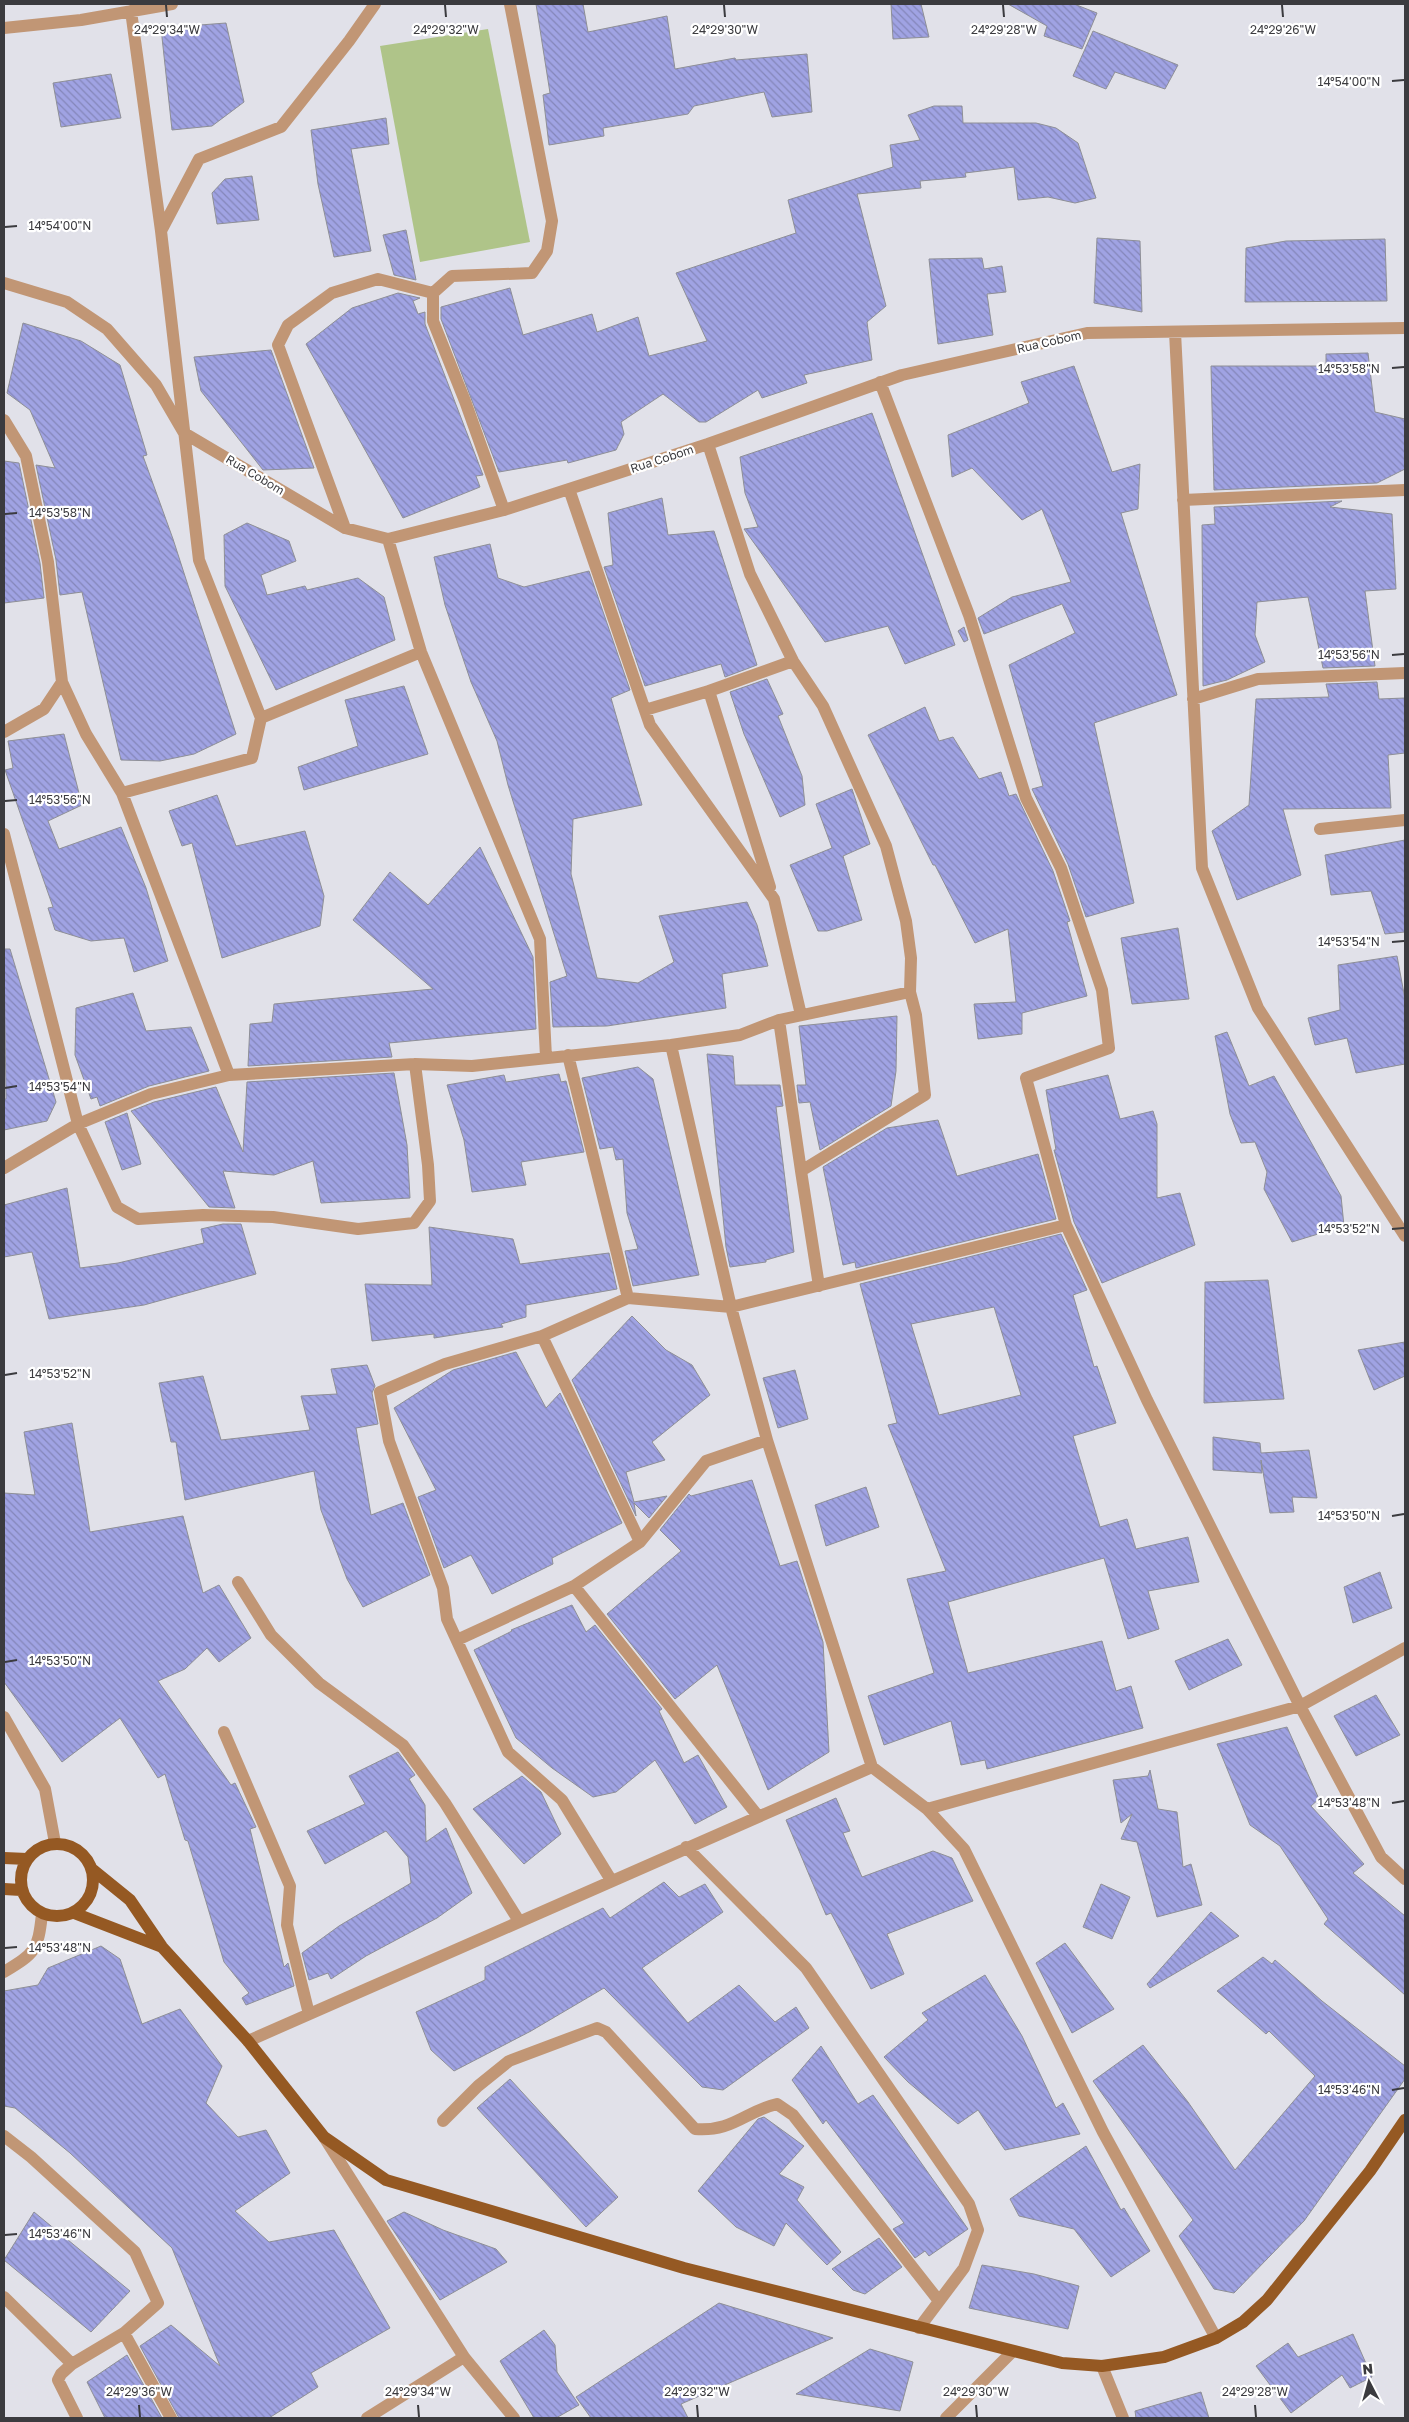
<svg xmlns="http://www.w3.org/2000/svg" width="1409" height="2422" font-family="'Golos Text',sans-serif">
<defs>
<pattern id="building-back-hatch" width="6" height="6" patternUnits="userSpaceOnUse" patternTransform="scale(1.25)"><rect width="6" height="6" fill="#a0a3e3"/><path d="M-1 5l2 2M0 0l6 6M5-1l2 2" fill="none" stroke="#8486b9"/></pattern>
</defs>
<rect width="100%" height="100%" fill="#e1e1e9"/>
<path fill="#afc489" d="M 488,29 L 530,242 L 420,262 L 380,46 Z"/>
<path fill="url(#building-back-hatch)" stroke="#8e8f96" fill-rule="evenodd" d="M 536,4 L 583,4 L 588,32 L 667,16 L 675,69 L 735,58 L 736,60 L 807,54 L 812,112 L 772,117 L 764,92 L 694,106 L 688,114 L 603,128 L 604,136 L 549,145 L 543,95 L 550,93 Z
M 891,4 L 921,4 L 929,37 L 893,39 Z
M 1008,4 L 1074,4 L 1097,13 L 1082,49 L 1044,36 L 1047,26 Z
M 226,23 L 244,102 L 212,126 L 172,130 L 161,28 Z
M 1093,31 L 1178,65 L 1165,89 L 1115,72 L 1106,89 L 1073,76 Z
M 111,74 L 121,118 L 61,127 L 53,83 Z
M 934,106 L 962,106 L 963,123 L 1036,123 L 1056,128 L 1078,143 L 1096,198 L 1075,203 L 1048,197 L 1018,200 L 1014,167 L 965,173 L 966,177 L 920,181 L 921,188 L 857,194 L 886,306 L 867,322 L 872,360 L 804,375 L 807,383 L 762,398 L 758,390 L 706,422 L 699,422 L 663,394 L 621,422 L 624,434 L 616,450 L 568,463 L 567,460 L 499,472 L 441,319 L 441,307 L 510,288 L 523,335 L 592,314 L 597,332 L 638,317 L 649,356 L 707,341 L 676,273 L 796,233 L 788,200 L 893,167 L 890,145 L 920,140 L 908,115 Z
M 386,118 L 389,144 L 351,149 L 371,251 L 334,257 L 318,184 L 311,130 Z
M 252,176 L 259,220 L 217,224 L 212,193 L 225,179 Z
M 406,230 L 416,280 L 394,275 L 383,235 Z
M 1097,238 L 1140,241 L 1142,312 L 1094,303 Z
M 1385,239 L 1387,301 L 1245,302 L 1246,248 L 1286,241 Z
M 982,258 L 984,269 L 1002,266 L 1006,292 L 987,294 L 993,335 L 938,344 L 929,259 Z
M 398,293 L 420,298 L 413,301 L 418,314 L 425,312 L 425,324 L 483,475 L 476,476 L 480,487 L 403,518 L 306,344 L 352,308 Z
M 23,323 L 81,341 L 120,365 L 147,455 L 143,456 L 173,539 L 236,734 L 194,754 L 160,761 L 121,760 L 82,592 L 60,595 L 56,560 L 36,465 L 55,468 L 30,410 L 7,393 Z
M 271,350 L 314,468 L 263,470 L 201,391 L 194,357 Z
M 1368,353 L 1375,412 L 1405,419 L 1405,469 L 1377,483 L 1214,490 L 1211,366 L 1326,366 L 1326,354 Z
M 1074,366 L 1112,472 L 1140,464 L 1138,509 L 1121,513 L 1177,695 L 1094,723 L 1134,903 L 1086,917 L 1068,864 L 1032,789 L 1043,786 L 1009,665 L 1075,633 L 1062,604 L 984,634 L 978,618 L 1012,597 L 1071,582 L 1042,509 L 1022,520 L 972,468 L 952,477 L 948,435 L 1029,403 L 1021,382 Z
M 872,413 L 955,645 L 905,664 L 888,626 L 825,642 L 744,529 L 758,527 L 745,493 L 740,457 Z
M 4,461 L 19,463 L 40,563 L 44,598 L 4,603 Z
M 662,498 L 668,535 L 714,531 L 757,665 L 725,677 L 721,664 L 645,686 L 604,567 L 613,565 L 608,513 Z
M 1342,501 L 1330,507 L 1392,514 L 1396,589 L 1365,591 L 1375,666 L 1323,668 L 1308,597 L 1257,602 L 1255,635 L 1265,662 L 1227,680 L 1203,686 L 1202,525 L 1215,524 L 1214,507 Z
M 247,523 L 289,541 L 296,561 L 261,575 L 267,595 L 305,586 L 307,590 L 358,578 L 384,597 L 395,640 L 276,690 L 225,586 L 224,535 Z
M 490,544 L 498,578 L 524,587 L 589,571 L 630,690 L 611,698 L 642,805 L 573,819 L 571,874 L 597,978 L 638,983 L 674,962 L 659,916 L 747,902 L 757,925 L 768,966 L 722,974 L 726,1008 L 607,1026 L 553,1027 L 550,982 L 567,976 L 508,785 L 497,741 L 471,682 L 445,605 L 434,557 Z
M 964,627 L 968,640 L 964,642 L 958,631 Z
M 767,679 L 783,714 L 778,716 L 802,776 L 805,805 L 780,817 L 744,734 L 730,692 Z
M 1377,682 L 1379,699 L 1405,698 L 1405,753 L 1388,755 L 1391,808 L 1283,809 L 1301,875 L 1237,900 L 1212,831 L 1249,805 L 1256,699 L 1329,697 L 1326,684 Z
M 404,686 L 428,754 L 304,790 L 298,767 L 358,746 L 345,700 Z
M 925,707 L 939,741 L 953,737 L 979,779 L 1001,772 L 1009,796 L 1016,794 L 1053,871 L 1070,921 L 1067,922 L 1087,996 L 1022,1013 L 1022,1034 L 978,1039 L 974,1004 L 1016,1002 L 1008,929 L 975,943 L 935,865 L 933,865 L 868,735 Z
M 64,734 L 82,805 L 48,821 L 59,849 L 121,827 L 146,888 L 168,961 L 134,972 L 124,938 L 91,941 L 55,930 L 48,908 L 53,907 L 5,770 L 13,768 L 8,741 Z
M 852,789 L 870,844 L 843,856 L 862,920 L 827,931 L 818,931 L 790,865 L 832,848 L 816,804 Z
M 217,795 L 236,846 L 305,831 L 324,896 L 320,926 L 222,958 L 192,843 L 182,846 L 169,811 Z
M 1405,840 L 1405,932 L 1385,934 L 1371,891 L 1331,895 L 1325,855 Z
M 480,847 L 533,957 L 536,1029 L 389,1043 L 392,1057 L 248,1066 L 250,1024 L 272,1022 L 274,1004 L 433,989 L 353,920 L 390,872 L 428,905 Z
M 1178,928 L 1189,999 L 1132,1004 L 1121,938 Z
M 4,949 L 10,949 L 56,1102 L 47,1121 L 4,1130 L 4,1099 L 6,1099 Z
M 1397,956 L 1405,999 L 1405,1064 L 1356,1073 L 1347,1038 L 1315,1045 L 1308,1018 L 1340,1010 L 1338,965 Z
M 133,993 L 146,1031 L 191,1027 L 209,1071 L 149,1086 L 100,1106 L 97,1097 L 91,1099 L 75,1055 L 76,1008 Z
M 897,1016 L 896,1071 L 891,1106 L 820,1150 L 810,1102 L 799,1103 L 797,1085 L 806,1085 L 799,1026 Z
M 1227,1032 L 1249,1086 L 1274,1076 L 1341,1196 L 1344,1226 L 1292,1242 L 1264,1189 L 1267,1172 L 1255,1142 L 1241,1143 L 1230,1114 L 1215,1036 Z
M 707,1054 L 733,1056 L 735,1085 L 780,1085 L 783,1106 L 776,1107 L 794,1252 L 766,1260 L 766,1262 L 730,1267 L 726,1247 Z
M 638,1067 L 653,1079 L 699,1275 L 633,1286 L 625,1251 L 638,1249 L 627,1213 L 623,1159 L 616,1160 L 613,1147 L 600,1149 L 582,1078 Z
M 394,1073 L 407,1145 L 410,1198 L 321,1203 L 313,1161 L 274,1175 L 223,1171 L 235,1208 L 209,1207 L 131,1111 L 154,1102 L 216,1087 L 243,1152 L 247,1082 Z
M 559,1074 L 561,1082 L 566,1081 L 584,1152 L 521,1162 L 526,1185 L 472,1192 L 464,1140 L 447,1085 L 504,1075 L 506,1082 Z
M 1108,1075 L 1120,1119 L 1153,1111 L 1157,1124 L 1157,1198 L 1180,1193 L 1195,1245 L 1102,1283 L 1074,1222 L 1054,1150 L 1056,1150 L 1046,1090 Z
M 127,1113 L 141,1164 L 122,1170 L 105,1122 Z
M 938,1120 L 957,1176 L 1038,1154 L 1056,1219 L 856,1268 L 855,1262 L 843,1265 L 823,1167 L 887,1128 Z
M 67,1188 L 80,1268 L 118,1263 L 204,1243 L 201,1229 L 223,1224 L 241,1224 L 256,1274 L 144,1305 L 49,1319 L 32,1252 L 4,1257 L 4,1205 Z
M 429,1227 L 513,1239 L 520,1264 L 609,1253 L 617,1289 L 526,1305 L 526,1317 L 501,1324 L 503,1327 L 434,1338 L 434,1334 L 372,1341 L 365,1284 L 432,1285 Z
M 1061,1234 L 1087,1290 L 1073,1295 L 1094,1367 L 1097,1366 L 1116,1423 L 1073,1436 L 1100,1527 L 1127,1519 L 1136,1549 L 1188,1537 L 1199,1582 L 1148,1591 L 1159,1629 L 1128,1639 L 1104,1558 L 948,1602 L 968,1673 L 1102,1641 L 1116,1691 L 1131,1686 L 1143,1728 L 987,1769 L 985,1760 L 961,1765 L 951,1721 L 884,1745 L 868,1696 L 934,1673 L 907,1579 L 946,1571 L 888,1425 L 897,1423 L 860,1284 ZM 994,1307 L 1021,1395 L 939,1415 L 911,1324 Z
M 1268,1280 L 1284,1399 L 1204,1403 L 1205,1282 Z
M 632,1316 L 666,1350 L 692,1365 L 710,1395 L 652,1442 L 665,1460 L 626,1472 L 634,1502 L 667,1496 L 649,1518 L 634,1503 L 636,1516 L 572,1380 Z
M 1405,1342 L 1405,1376 L 1374,1390 L 1358,1350 Z
M 516,1352 L 546,1408 L 560,1393 L 622,1523 L 552,1558 L 553,1564 L 492,1594 L 471,1555 L 444,1568 L 418,1497 L 436,1490 L 394,1408 L 453,1370 Z
M 367,1365 L 375,1386 L 372,1393 L 378,1424 L 356,1428 L 371,1515 L 403,1503 L 430,1575 L 363,1607 L 347,1579 L 321,1510 L 314,1471 L 185,1500 L 176,1442 L 171,1442 L 159,1383 L 203,1376 L 221,1440 L 310,1430 L 301,1396 L 337,1394 L 331,1369 Z
M 795,1370 L 808,1419 L 778,1428 L 763,1378 Z
M 72,1423 L 90,1532 L 183,1516 L 203,1593 L 219,1585 L 251,1638 L 219,1662 L 207,1648 L 185,1669 L 158,1681 L 231,1785 L 235,1783 L 256,1827 L 250,1829 L 284,1967 L 288,1963 L 294,1986 L 246,2005 L 242,1998 L 249,1993 L 224,1962 L 188,1841 L 185,1840 L 165,1774 L 158,1778 L 120,1718 L 62,1762 L 4,1682 L 4,1493 L 35,1495 L 24,1432 Z
M 1213,1437 L 1260,1443 L 1261,1453 L 1309,1450 L 1317,1498 L 1292,1497 L 1294,1512 L 1270,1513 L 1261,1460 L 1262,1473 L 1213,1470 Z
M 752,1480 L 780,1566 L 797,1561 L 823,1642 L 829,1752 L 768,1790 L 717,1665 L 675,1699 L 607,1614 L 681,1551 L 660,1530 L 689,1494 L 691,1496 Z
M 866,1487 L 879,1527 L 826,1546 L 815,1505 Z
M 1380,1572 L 1392,1608 L 1353,1623 L 1344,1587 Z
M 572,1605 L 586,1632 L 595,1625 L 662,1709 L 659,1711 L 684,1763 L 698,1755 L 727,1807 L 695,1824 L 655,1760 L 616,1792 L 593,1797 L 552,1768 L 516,1738 L 474,1650 L 512,1631 L 511,1630 Z
M 1228,1639 L 1242,1665 L 1189,1690 L 1175,1661 Z
M 1376,1695 L 1400,1735 L 1356,1756 L 1334,1716 Z
M 1287,1727 L 1319,1799 L 1311,1806 L 1364,1864 L 1353,1873 L 1405,1916 L 1405,1995 L 1324,1924 L 1328,1919 L 1280,1846 L 1250,1825 L 1217,1744 Z
M 398,1752 L 415,1775 L 409,1779 L 425,1805 L 426,1842 L 446,1828 L 472,1893 L 437,1918 L 366,1956 L 331,1979 L 328,1973 L 309,1980 L 302,1953 L 339,1926 L 411,1883 L 408,1857 L 386,1831 L 325,1864 L 307,1831 L 365,1804 L 349,1776 Z
M 1150,1770 L 1158,1809 L 1177,1812 L 1183,1867 L 1191,1864 L 1202,1905 L 1157,1917 L 1137,1842 L 1121,1839 L 1132,1814 L 1121,1823 L 1113,1780 L 1148,1776 Z
M 522,1776 L 541,1792 L 561,1834 L 524,1864 L 473,1809 Z
M 836,1798 L 850,1831 L 843,1833 L 862,1877 L 933,1851 L 952,1858 L 973,1901 L 887,1934 L 904,1974 L 871,1989 L 831,1913 L 826,1915 L 786,1820 Z
M 664,1882 L 679,1897 L 705,1884 L 723,1912 L 642,1968 L 688,2023 L 739,1985 L 775,2022 L 796,2007 L 809,2028 L 723,2090 L 702,2087 L 604,1988 L 531,2031 L 454,2071 L 431,2050 L 416,2012 L 485,1980 L 485,1967 L 603,1908 L 610,1918 Z
M 1101,1884 L 1130,1897 L 1112,1939 L 1083,1927 Z
M 1211,1912 L 1239,1936 L 1150,1988 L 1147,1984 Z
M 1065,1943 L 1114,2009 L 1072,2033 L 1036,1963 Z
M 101,1946 L 120,1959 L 142,2024 L 180,2009 L 222,2066 L 206,2103 L 238,2137 L 266,2130 L 290,2173 L 235,2211 L 269,2242 L 334,2230 L 390,2328 L 311,2373 L 318,2387 L 269,2418 L 179,2418 L 140,2346 L 171,2325 L 220,2366 L 172,2248 L 70,2153 L 15,2108 L 4,2106 L 4,1991 L 38,1985 L 48,1968 Z
M 1263,1957 L 1272,1964 L 1275,1960 L 1322,2001 L 1405,2066 L 1405,2079 L 1304,2221 L 1234,2293 L 1214,2289 L 1179,2236 L 1193,2220 L 1093,2081 L 1143,2045 L 1188,2102 L 1235,2170 L 1315,2076 L 1269,2031 L 1266,2034 L 1217,1991 Z
M 985,1975 L 1022,2036 L 1056,2108 L 1063,2103 L 1080,2134 L 1005,2150 L 978,2110 L 958,2124 L 908,2082 L 884,2057 L 928,2020 L 922,2013 Z
M 821,2046 L 858,2104 L 873,2095 L 968,2229 L 929,2256 L 925,2251 L 915,2258 L 893,2229 L 904,2223 L 826,2120 L 823,2124 L 792,2080 Z
M 510,2079 L 618,2197 L 586,2227 L 477,2108 Z
M 764,2117 L 804,2146 L 779,2174 L 804,2187 L 797,2200 L 841,2252 L 827,2265 L 786,2223 L 774,2246 L 736,2227 L 698,2191 L 758,2119 Z
M 1086,2146 L 1121,2210 L 1124,2208 L 1150,2251 L 1111,2277 L 1074,2229 L 1019,2216 L 1010,2199 Z
M 34,2212 L 130,2291 L 91,2332 L 4,2260 Z
M 404,2212 L 443,2230 L 496,2249 L 507,2262 L 440,2300 L 387,2221 Z
M 879,2238 L 902,2267 L 865,2294 L 853,2290 L 832,2269 Z
M 982,2265 L 1034,2274 L 1079,2286 L 1068,2329 L 969,2308 Z
M 719,2303 L 833,2338 L 681,2404 L 688,2418 L 591,2418 L 576,2397 Z
M 544,2330 L 555,2345 L 557,2372 L 579,2405 L 556,2418 L 534,2418 L 500,2361 Z
M 1353,2334 L 1372,2377 L 1350,2388 L 1342,2375 L 1291,2413 L 1256,2366 L 1288,2343 L 1298,2357 Z
M 870,2349 L 913,2362 L 900,2411 L 796,2394 Z
M 127,2355 L 162,2418 L 105,2418 L 87,2382 Z
M 1201,2392 L 1209,2418 L 1136,2418 L 1135,2411 Z"/>
<g fill="none" stroke-linecap="round" stroke-linejoin="round">
<path stroke="#c19675" stroke-width="12" d="M 131,11 L 161,231
M 4,28 L 81,20 L 172,4
M 4,283 L 67,302 L 107,329 L 156,385 L 184,433 L 345,528 L 388,539 L 504,510 L 708,444 L 902,375 L 1087,333 L 1405,328
M 1175,332 L 1202,868 L 1258,1008 L 1405,1236
M 880,382 L 969,615 L 1026,798 L 1061,868 L 1102,990 L 1109,1048 L 1026,1078 L 1066,1225 L 1147,1400 L 1300,1706 L 1381,1857 L 1405,1879
M 4,420 L 26,456 L 48,562 L 62,682 L 44,709 L 4,732
M 708,444 L 750,574 L 793,661 L 823,706 L 886,846 L 906,921 L 911,958 L 910,992 L 916,1015 L 925,1095 L 801,1171 L 819,1286
M 569,489 L 650,725 L 774,899 L 801,1015
M 1183,500 L 1405,490
M 504,510 L 465,401 L 433,321 L 433,293 L 452,276 L 532,273 L 547,251 L 552,221 L 510,4
M 345,528 L 278,345 L 288,325 L 332,293 L 378,279 L 433,293
M 388,539 L 421,652 L 540,939 L 546,1057
M 62,682 L 86,734 L 122,793 L 229,1075
M 709,691 L 793,661
M 1193,699 L 1258,679 L 1405,673
M 645,710 L 709,691 L 770,887
M 261,718 L 199,560 L 161,231 L 199,159 L 281,127 L 349,41 L 375,4
M 122,793 L 252,758 L 261,718 L 421,652
M 1320,829 L 1405,820
M 4,834 L 78,1124 L 117,1207 L 138,1219 L 203,1215 L 273,1217 L 358,1229 L 414,1223 L 430,1201 L 428,1165 L 415,1064
M 779,1020 L 801,1171
M 671,1045 L 731,1307 L 767,1440 L 872,1767 L 927,1809 L 964,1849 L 1103,2132 L 1216,2338
M 568,1055 L 628,1298
M 4,1168 L 78,1124 L 151,1094 L 229,1075 L 415,1064 L 472,1066 L 671,1045 L 740,1035 L 779,1020 L 910,992
M 542,1336 L 640,1542
M 238,1582 L 271,1635 L 319,1683 L 403,1745 L 445,1803 L 519,1921
M 574,1586 L 758,1816
M 457,1640 L 574,1586 L 640,1542 L 706,1461 L 767,1440
M 4,1717 L 45,1789 L 55,1843
M 224,1732 L 290,1886 L 287,1925 L 309,2014
M 927,1809 L 1300,1706 L 1405,1648
M 686,1847 L 806,1968 L 969,2204 L 978,2230 L 964,2268 L 919,2328
M 611,1880 L 562,1800 L 508,1752 L 447,1619 L 443,1588 L 389,1441 L 380,1392 L 445,1364 L 542,1336 L 628,1298 L 731,1307 L 1066,1225
M 4,1972 C 35,1953 38,1951 42,1914
M 248,2041 L 872,1767
M 443,2121 L 478,2086 L 509,2061 L 597,2028 L 606,2032 L 695,2129 C 733,2132 744,2112 777,2104 L 793,2115 L 939,2301
M 4,2136 L 31,2157 L 135,2252 L 158,2303 L 124,2333
M 324,2137 L 464,2357 L 514,2418
M 4,2297 L 72,2364 L 124,2333 L 171,2418
M 72,2364 L 61,2374 L 58,2380 L 77,2418
M 1102,2366 L 1123,2418
M 367,2418 L 464,2357
M 946,2418 L 1012,2352"/>
<path stroke="#955923" stroke-width="12" d="M21 1880a36 36 0 1 1 72 0a36 36 0 1 1-72 0Z
M 4,1858 L 27,1859
M 93,1870 L 130,1900 L 162,1947 L 248,2041 L 324,2137 L 386,2180 L 684,2268 L 1062,2363 L 1102,2366 L 1164,2357 L 1216,2338 L 1243,2322 L 1267,2300 L 1370,2171 L 1405,2120
M 4,1889 L 21,1890
M 74,1913 L 162,1947"/>
</g>
<path fill="none" stroke="#3b3b3f" stroke-width="2" d="M 166,5 L 167,17M 445,5 L 446,17M 724,5 L 725,17M 1003,5 L 1004,17M 1282,5 L 1283,17M 1392,81 L 1404,80M 5,227 L 17,226M 1392,368 L 1404,367M 5,514 L 17,513M 1392,655 L 1404,654M 5,801 L 17,800M 1392,942 L 1404,941M 5,1088 L 17,1086M 1392,1229 L 1404,1228M 5,1375 L 17,1373M 1392,1516 L 1404,1514M 5,1662 L 17,1660M 1392,1803 L 1404,1801M 5,1948 L 17,1947M 1392,2090 L 1404,2088M 5,2235 L 17,2234M 139,2405 L 140,2417M 418,2405 L 419,2417M 697,2405 L 698,2417M 976,2405 L 977,2417M 1255,2405 L 1256,2417"/>
<g text-anchor="middle" stroke-width="4.5" stroke-linejoin="round" paint-order="stroke">
<g font-size="12" fill="#3b3b3f" stroke="#fff">
<text transform="translate(1049 342) rotate(-13)" y="4">Rua Cobom</text>
<text transform="translate(662 459) rotate(-18)" y="4">Rua Cobom</text>
<text transform="translate(255 475) rotate(31)" y="4">Rua Cobom</text>
</g>
</g>
<g font-size="12" text-anchor="middle" fill="#3b3b3f" stroke="#fff" stroke-width="4.5" stroke-linejoin="round" paint-order="stroke">
<text x="167" y="34">24°29'34"W</text>
<text x="446" y="34">24°29'32"W</text>
<text x="725" y="34">24°29'30"W</text>
<text x="1004" y="34">24°29'28"W</text>
<text x="1283" y="34">24°29'26"W</text>
<text x="1349" y="86">14°54'00"N</text>
<text x="60" y="230">14°54'00"N</text>
<text x="1349" y="373">14°53'58"N</text>
<text x="60" y="517">14°53'58"N</text>
<text x="1349" y="659">14°53'56"N</text>
<text x="60" y="804">14°53'56"N</text>
<text x="1349" y="946">14°53'54"N</text>
<text x="60" y="1091">14°53'54"N</text>
<text x="1349" y="1233">14°53'52"N</text>
<text x="60" y="1378">14°53'52"N</text>
<text x="1349" y="1520">14°53'50"N</text>
<text x="60" y="1665">14°53'50"N</text>
<text x="1349" y="1807">14°53'48"N</text>
<text x="60" y="1952">14°53'48"N</text>
<text x="1349" y="2094">14°53'46"N</text>
<text x="60" y="2238">14°53'46"N</text>
<text x="139" y="2396">24°29'36"W</text>
<text x="418" y="2396">24°29'34"W</text>
<text x="697" y="2396">24°29'32"W</text>
<text x="976" y="2396">24°29'30"W</text>
<text x="1255" y="2396">24°29'28"W</text>
</g>
<rect width="1409" height="2422" fill="none" stroke="#3b3b3f" stroke-width="10"/>
<g transform="translate(1369 2382) rotate(354)" stroke="#ffffff" stroke-width="4" paint-order="stroke">
<path d="M0-4L9 19L0 12L-9 19Z" fill="#3b3b3f"/>
<text y="-8" font-size="14" font-weight="bold" text-anchor="middle" fill="#3b3b3f">N</text>
</g>
</svg>
